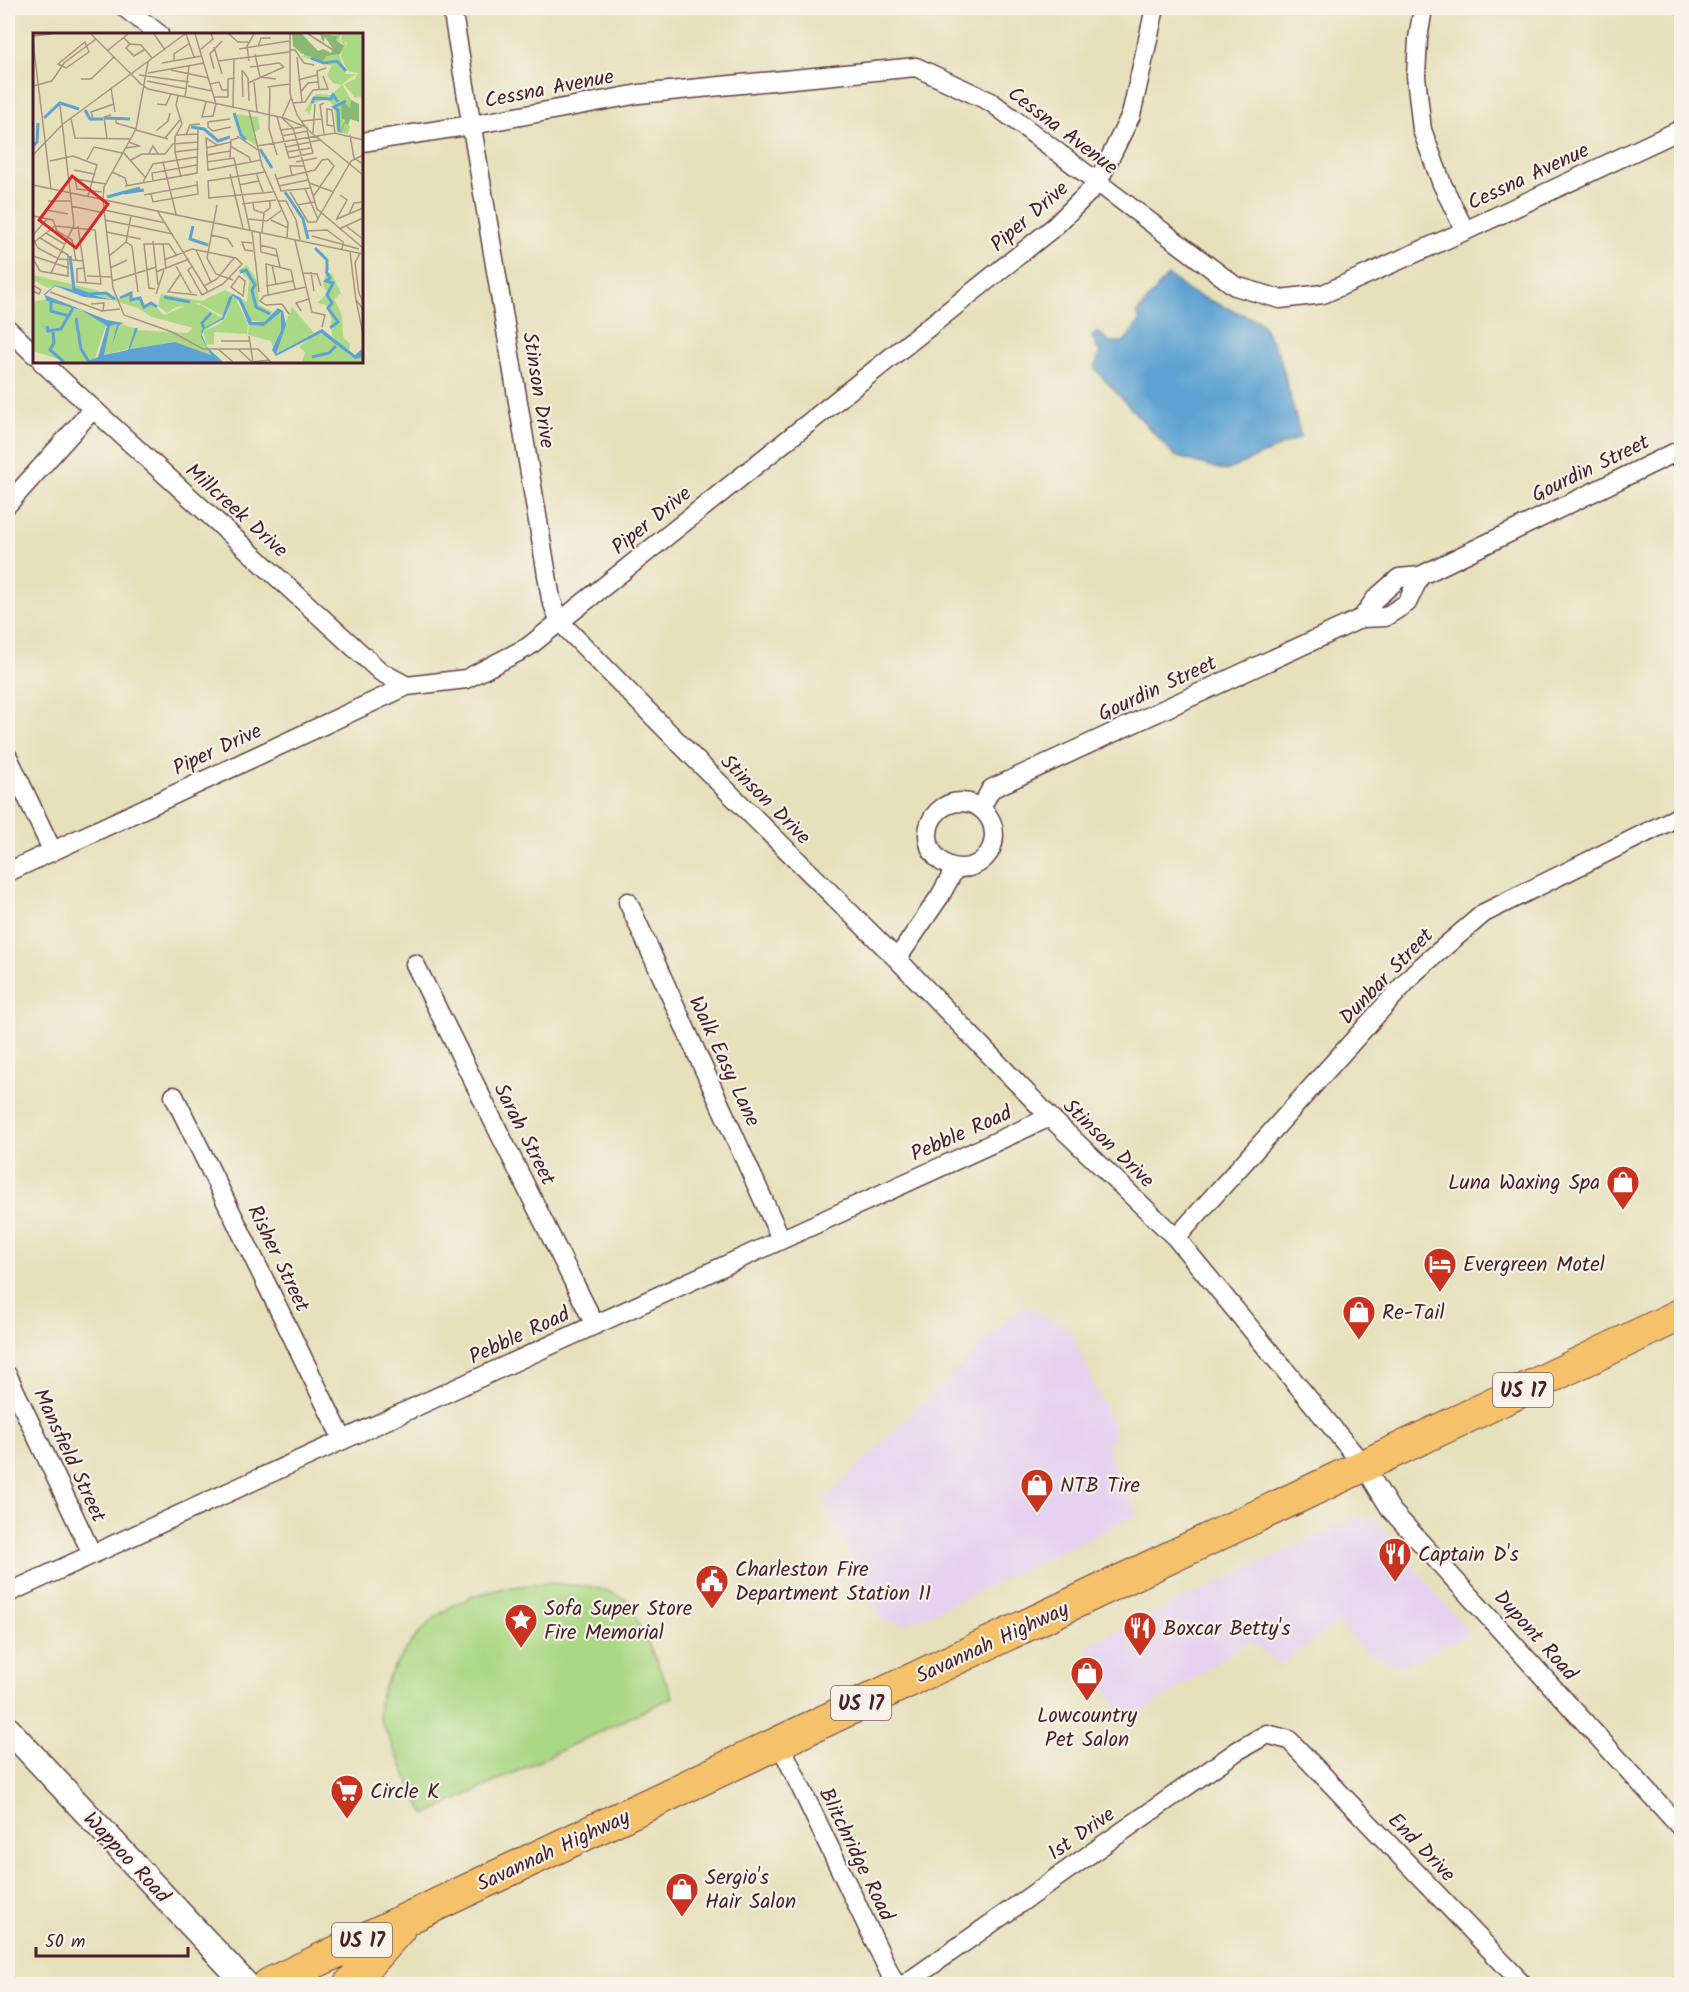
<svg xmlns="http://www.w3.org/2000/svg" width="1689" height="1992" font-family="Kalam,sans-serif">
<rect width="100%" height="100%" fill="#f7f3e8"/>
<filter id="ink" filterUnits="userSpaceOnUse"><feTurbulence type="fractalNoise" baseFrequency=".0167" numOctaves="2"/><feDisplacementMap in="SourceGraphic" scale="12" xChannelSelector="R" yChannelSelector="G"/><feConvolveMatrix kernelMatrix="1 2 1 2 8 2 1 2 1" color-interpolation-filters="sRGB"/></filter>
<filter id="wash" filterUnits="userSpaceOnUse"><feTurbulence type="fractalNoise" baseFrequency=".008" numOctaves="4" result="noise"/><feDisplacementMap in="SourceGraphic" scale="24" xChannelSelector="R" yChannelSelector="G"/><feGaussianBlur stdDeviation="1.35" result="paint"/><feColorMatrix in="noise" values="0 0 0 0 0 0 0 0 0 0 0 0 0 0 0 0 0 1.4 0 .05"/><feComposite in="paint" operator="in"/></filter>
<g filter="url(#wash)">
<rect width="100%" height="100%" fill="#e6e0bb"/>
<path fill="#e6d2f0" d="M 1022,1305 L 1070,1329 L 1115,1432 L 1107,1449 L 1137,1515 L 931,1614 L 905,1624 L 883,1621 L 823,1501 Z
M 1374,1518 L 1470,1635 L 1398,1667 L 1365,1651 L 1338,1622 L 1279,1666 L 1250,1640 L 1124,1725 L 1086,1646 L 1352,1519 Z"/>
<path fill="#abd884" stroke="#7a7c58" stroke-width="1.5" d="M 551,1583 L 592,1587 L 611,1592 L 628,1601 L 673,1697 L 425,1815 C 413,1790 402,1765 390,1740 C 387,1733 380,1723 379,1715 C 377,1696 387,1679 396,1664 C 438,1599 477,1589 551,1583 Z"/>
<path fill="#5da2d2" stroke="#54607e" stroke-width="1.5" d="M 1168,275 L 1190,292 L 1261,322 L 1279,354 L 1301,437 L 1226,471 L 1175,456 L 1094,368 L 1100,353 L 1092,336 L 1097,332 L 1111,342 L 1124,342 L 1140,321 L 1137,313 Z"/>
</g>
<g filter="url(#ink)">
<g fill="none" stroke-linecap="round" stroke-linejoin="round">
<g stroke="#613c41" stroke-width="21">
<path id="minor" d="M 125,8 L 159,34
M 452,8 L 551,599 L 560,622 L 696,760 L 897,959 L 1050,1117 L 1176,1238 L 1364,1466 L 1391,1510 L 1682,1829
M 1423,8 L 1418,39 L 1416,76 L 1422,130 L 1442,184 L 1465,231
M 362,142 L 472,125 L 639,94 L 916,67 L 991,102 L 1235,286 L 1280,299 L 1323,294 L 1465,231 L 1682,129
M 8,329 L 34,354
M 42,362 L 381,672 L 407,686
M 8,504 L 93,409
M 1362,618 L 1376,598 L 1399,578 L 1420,576 L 1682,449
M 8,757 L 52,850
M928 835a33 33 0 1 1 66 0a33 33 0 1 1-66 0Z
M 981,808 L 991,789 L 1362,618 L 1385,617 L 1407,603 L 1420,576
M 8,872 L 407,686 L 466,679 L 528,647 L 1054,227 L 1097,184 L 1131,115 L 1155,8
M 628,902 L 781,1239
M 897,959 L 940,896 L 955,869
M 415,964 L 595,1325
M 174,1096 L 343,1440
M 1176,1238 L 1415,972 L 1484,913 L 1682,815
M 8,1376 L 92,1554
M 8,1593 L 1050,1117
M 779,1742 L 895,1984
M 905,1984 L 1237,1751 L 1267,1734 L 1289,1740 L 1523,1984"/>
</g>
<g stroke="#613c41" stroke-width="27">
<path id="tertiary" d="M 8,1729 L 246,1984"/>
</g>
<g stroke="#613c41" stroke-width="34">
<path id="trunk" d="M 269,1984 L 1494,1404 L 1682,1314
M 350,1984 L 399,1929"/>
</g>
<use href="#minor" stroke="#fff" stroke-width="18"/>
<use href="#tertiary" stroke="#fff" stroke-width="24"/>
<use href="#trunk" stroke="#f5c16b" stroke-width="32"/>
</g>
</g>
<defs>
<g id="shop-pin" transform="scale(1.725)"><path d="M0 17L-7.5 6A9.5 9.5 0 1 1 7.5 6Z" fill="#c8321e" stroke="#f7f3e8"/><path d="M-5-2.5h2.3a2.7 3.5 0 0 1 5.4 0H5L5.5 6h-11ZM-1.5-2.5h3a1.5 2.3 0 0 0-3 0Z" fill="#fff"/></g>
<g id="hotel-pin" transform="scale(1.725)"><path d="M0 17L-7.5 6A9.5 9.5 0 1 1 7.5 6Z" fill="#c8321e" stroke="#f7f3e8"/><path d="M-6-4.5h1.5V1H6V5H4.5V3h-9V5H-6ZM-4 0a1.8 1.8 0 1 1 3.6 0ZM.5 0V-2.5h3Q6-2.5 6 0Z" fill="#fff"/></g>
<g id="restaurant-pin" transform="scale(1.725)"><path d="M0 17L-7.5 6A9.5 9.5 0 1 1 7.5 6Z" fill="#c8321e" stroke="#f7f3e8"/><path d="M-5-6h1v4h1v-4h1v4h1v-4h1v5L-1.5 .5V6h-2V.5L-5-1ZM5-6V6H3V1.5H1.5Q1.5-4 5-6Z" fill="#fff"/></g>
<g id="civic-pin" transform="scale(1.725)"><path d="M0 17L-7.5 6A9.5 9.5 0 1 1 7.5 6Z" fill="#c8321e" stroke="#f7f3e8"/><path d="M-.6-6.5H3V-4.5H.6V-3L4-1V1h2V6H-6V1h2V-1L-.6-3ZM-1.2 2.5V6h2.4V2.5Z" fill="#fff"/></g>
<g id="sight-pin" transform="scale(1.725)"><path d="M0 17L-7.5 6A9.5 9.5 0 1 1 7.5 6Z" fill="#c8321e" stroke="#f7f3e8"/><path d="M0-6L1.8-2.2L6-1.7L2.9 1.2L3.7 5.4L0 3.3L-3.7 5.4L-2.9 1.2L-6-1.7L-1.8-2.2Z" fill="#fff"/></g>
<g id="supermarket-pin" transform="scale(1.725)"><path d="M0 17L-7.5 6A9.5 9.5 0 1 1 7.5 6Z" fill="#c8321e" stroke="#f7f3e8"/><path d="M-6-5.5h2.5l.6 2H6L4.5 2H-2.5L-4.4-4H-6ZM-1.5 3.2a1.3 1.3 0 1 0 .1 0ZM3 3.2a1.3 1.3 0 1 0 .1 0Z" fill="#fff"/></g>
</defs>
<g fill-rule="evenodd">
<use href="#shop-pin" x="1623" y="1182"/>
<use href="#hotel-pin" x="1440" y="1264"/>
<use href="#shop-pin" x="1359" y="1312"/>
<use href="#shop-pin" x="1037" y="1485"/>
<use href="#restaurant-pin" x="1395" y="1554"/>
<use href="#civic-pin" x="712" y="1581"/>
<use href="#sight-pin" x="521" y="1620"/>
<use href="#restaurant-pin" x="1140" y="1628"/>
<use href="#shop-pin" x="1087" y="1673"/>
<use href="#supermarket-pin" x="347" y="1791"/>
<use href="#shop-pin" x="682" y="1889"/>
</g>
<g text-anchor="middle" stroke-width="4.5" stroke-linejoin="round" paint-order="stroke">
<g fill="#f7f3e8" stroke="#7e5f64" stroke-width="1.5">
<rect x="1493" y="1373" width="60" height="34" rx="4.5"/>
<rect x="831" y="1686" width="60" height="34" rx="4.5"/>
<rect x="332" y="1923" width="60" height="34" rx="4.5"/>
</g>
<g font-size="20" font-weight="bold" fill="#4a1f2b">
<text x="1523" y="1397">US 17</text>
<text x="861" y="1710">US 17</text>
<text x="362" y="1947">US 17</text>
</g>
<g font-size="21" fill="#4a1f2b" stroke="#f7f3e8">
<text transform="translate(549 88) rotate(-11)" y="7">Cessna Avenue</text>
<text transform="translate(1063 130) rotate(37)" y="7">Cessna Avenue</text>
<text transform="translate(1528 176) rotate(-25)" y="7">Cessna Avenue</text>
<text transform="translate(1029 216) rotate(-41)" y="7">Piper Drive</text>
<text transform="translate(539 390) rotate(81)" y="7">Stinson Drive</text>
<text transform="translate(1590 468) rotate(-26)" y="7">Gourdin Street</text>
<text transform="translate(237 510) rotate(42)" y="7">Millcreek Drive</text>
<text transform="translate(651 520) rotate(-39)" y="7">Piper Drive</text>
<text transform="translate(1157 688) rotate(-25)" y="7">Gourdin Street</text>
<text transform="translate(217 749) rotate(-25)" y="7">Piper Drive</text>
<text transform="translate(766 799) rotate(45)" y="7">Stinson Drive</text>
<text transform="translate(1386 976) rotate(-46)" y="7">Dunbar Street</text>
<text transform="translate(725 1061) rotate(65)" y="7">Walk Easy Lane</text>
<text transform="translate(961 1133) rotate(-24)" y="7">Pebble Road</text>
<text transform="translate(525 1134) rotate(63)" y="7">Sarah Street</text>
<text transform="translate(1109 1143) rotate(44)" y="7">Stinson Drive</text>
<text transform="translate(279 1258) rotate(64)" y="7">Risher Street</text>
<text transform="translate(519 1335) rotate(-25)" y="7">Pebble Road</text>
<text transform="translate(70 1455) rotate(65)" y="7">Mansfield Street</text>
<text transform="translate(1536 1635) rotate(48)" y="7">Dupont Road</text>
<text transform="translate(992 1642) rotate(-25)" y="7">Savannah Highway</text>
<text transform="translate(1081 1833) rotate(-35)" y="7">1st Drive</text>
<text transform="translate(1422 1847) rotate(46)" y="7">End Drive</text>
<text transform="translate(553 1850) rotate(-25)" y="7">Savannah Highway</text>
<text transform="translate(857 1854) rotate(64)" y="7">Blitchridge Road</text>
<text transform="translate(127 1857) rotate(47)" y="7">Wappoo Road</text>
</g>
<g font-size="21" fill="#4a1f2b" stroke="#f7f3e8" text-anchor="start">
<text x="1600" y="1189" text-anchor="end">Luna Waxing Spa</text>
<text x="1463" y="1271">Evergreen Motel</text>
<text x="1382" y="1319">Re-Tail</text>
<text x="1060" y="1492">NTB Tire</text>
<text x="1418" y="1561">Captain D's</text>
<text x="735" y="1576">Charleston Fire<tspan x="735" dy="24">Department Station 11</tspan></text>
<text x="544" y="1615">Sofa Super Store<tspan x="544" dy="24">Fire Memorial</tspan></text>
<text x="1163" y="1635">Boxcar Betty's</text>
<text x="1087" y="1722" text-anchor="middle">Lowcountry<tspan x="1087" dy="24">Pet Salon</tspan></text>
<text x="370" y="1798">Circle K</text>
<text x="705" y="1884">Sergio's<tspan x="705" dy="24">Hair Salon</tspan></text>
</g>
</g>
<g transform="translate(33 33)">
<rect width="330" height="330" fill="#e6e0bb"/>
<path d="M 308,1 L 306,7 L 313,10 L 311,17 L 314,10 L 308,7 L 309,1 L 330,1 L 330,63 L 322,65 L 311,51 L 322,46 L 325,40 L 315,38 L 308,24 L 310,10 L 303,7 L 302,2 ZM 271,19 L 289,28 L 293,22 L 306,21 L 313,41 L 323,41 L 309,51 L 318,67 L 317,75 L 308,74 L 311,91 L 317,93 L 315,101 L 309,100 L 310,96 L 304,99 L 301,73 L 294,66 L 279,71 L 276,83 L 275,78 L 271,79 L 283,61 L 298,62 L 309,52 L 300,50 L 294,42 L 299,33 L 270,24 ZM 202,81 L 225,84 L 227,96 L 220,100 L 224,113 L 208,102 ZM 214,232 L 224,248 L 226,272 L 240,279 L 231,289 L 215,287 L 208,265 L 198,262 L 190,283 L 166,270 L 143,274 L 134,280 L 125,273 L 128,261 L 169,268 L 192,257 L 214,269 L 216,247 L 206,237 ZM 293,239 L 299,241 L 308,260 L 301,266 L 309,282 L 310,304 L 317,311 L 316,318 L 299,303 L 298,285 L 293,272 L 284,270 L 295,260 L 290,253 ZM 0,242 L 63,257 L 80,265 L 90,266 L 98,260 L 97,267 L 107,265 L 111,274 L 119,270 L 131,282 L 158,270 L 168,272 L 189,285 L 168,300 L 178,322 L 142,309 L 96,316 L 103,297 L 154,300 L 160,295 L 119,284 L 105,275 L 79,267 L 23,252 L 15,255 L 0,247 ZM 202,264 L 215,291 L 214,301 L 181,299 L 181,311 L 174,312 L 170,298 L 185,292 L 193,284 L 198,265 ZM 13,266 L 48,277 L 73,292 L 61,328 L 35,329 L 0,318 L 0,269 ZM 259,274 L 281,300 L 243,321 L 243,313 ZM 248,279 L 248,297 L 240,314 L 238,308 L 215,302 L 216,292 L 231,293 ZM 84,291 L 82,299 L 86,291 L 102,295 L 95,316 L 71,322 L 77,293 ZM 284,300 L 294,303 L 317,323 L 330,324 L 330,329 L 269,329 L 272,319 L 266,314 Z" fill="#abd884"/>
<path d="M 259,1 L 269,1 L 285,18 L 290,16 L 298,20 L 300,16 L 292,4 L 290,10 L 287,1 L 305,3 L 303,7 L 311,13 L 307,21 L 293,23 L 290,28 L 268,20 L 260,13 ZM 318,67 L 326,71 L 326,89 L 317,86 L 315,92 L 311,91 L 309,100 L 307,99 L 312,87 L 309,86 L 308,73 L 311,69 L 317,75 Z" fill="#88b872"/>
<path d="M 22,252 L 79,267 L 51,264 L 22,253 L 12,262 L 74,287 L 91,290 L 86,292 L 79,313 L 84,291 L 77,293 L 71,322 L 95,317 L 102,295 L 105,295 L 97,316 L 142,309 L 178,322 L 168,304 L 169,296 L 189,285 L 196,264 L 200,261 L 208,265 L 219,289 L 231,289 L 245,275 L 250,278 L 253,292 L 243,321 L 289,296 L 322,322 L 330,315 L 330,324 L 322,326 L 288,300 L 243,323 L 239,317 L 248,297 L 248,279 L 231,293 L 216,292 L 206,268 L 200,263 L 191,286 L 171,296 L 169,302 L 174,314 L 190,329 L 53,329 L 65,324 L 74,293 L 48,277 L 14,268 L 11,261 Z" fill="#5da2d2"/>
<path fill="none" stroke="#5da2d2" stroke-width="3" d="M 278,25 L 291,30 L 304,28 L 313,38M 279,70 L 281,65 L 298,66 L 300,62 L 305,69M 52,77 L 57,86 L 70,86M 201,80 L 208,102 L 213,107M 11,85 L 27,70 L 46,76M 72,85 L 97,86M 158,94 L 171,96 L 185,108 L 197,104M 306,99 L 305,77 L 301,74 L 313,68M 0,113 L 4,109 L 5,90M 227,116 L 239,135M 252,159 L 270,186 L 275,206M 91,160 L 111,157M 74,164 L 107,155M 160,193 L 157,206 L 175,212M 282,215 L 294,227 L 294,238M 37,223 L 41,256 L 55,261 L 73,260 L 82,266M 293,238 L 297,245 L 293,248 L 300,250 L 294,262 L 299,270 L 295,275 L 305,289 L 297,295M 207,239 L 213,237 L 222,252 L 219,257 L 223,274 L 237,281M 131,264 L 157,269M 87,265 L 98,260 L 98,267 L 107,265 L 111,274 L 118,270 L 124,274M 18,269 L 18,278 L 36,283M 43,285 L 48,316 L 56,329M 14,293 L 15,298 L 28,296 L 40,275M 171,295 L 169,290 L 178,280M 20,299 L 21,310 L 17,317 L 31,329M 279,324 L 296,320 L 303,313"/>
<path fill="none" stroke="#a89381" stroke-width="1.5" d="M 58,1 L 107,50M 121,1 L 132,17M 153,1 L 161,24M 162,1 L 183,71 L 180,83 L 169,84 L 173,69M 196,1 L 205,9 L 215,9M 257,1 L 257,61 L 264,82 L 274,96 L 330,142M 275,1 L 305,20M 0,3 L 19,1M 91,5 L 97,11 L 108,12 L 119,25M 0,9 L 18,156M 52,9 L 56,19 L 33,35 L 25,31 ZM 97,11 L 93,15 L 101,23 L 112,16M 181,14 L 189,41M 225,14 L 228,5 L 238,5M 206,16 L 256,8M 167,17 L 180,6 L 178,1M 256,17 L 262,17 L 271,30 L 281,32M 74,18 L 95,1M 222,21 L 227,44 L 243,46M 264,24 L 269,69M 141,28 L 141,21 L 157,10M 185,28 L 256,19M 216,28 L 214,13 L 221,1M 129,30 L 169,23M 217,34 L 246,30 L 251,34M 181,36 L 177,21 L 189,8M 138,37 L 176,45M 209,37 L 215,45 L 216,68M 209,38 L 210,64M 115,40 L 171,30M 106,42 L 156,49M 48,46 L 58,46 L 81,24M 265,47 L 284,42M 114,48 L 154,56M 105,49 L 115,56 L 251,85 L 275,95M 221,49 L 224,79M 215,50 L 251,34M 177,51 L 186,49 L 189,57 L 195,57M 0,53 L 19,48 L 31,30 L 63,6M 155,53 L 179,58M 237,53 L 236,96 L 244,122M 234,54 L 257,51M 78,55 L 82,79M 286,56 L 284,38 L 293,35M 267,60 L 275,50 L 285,49M 145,63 L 143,72 L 149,91 L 142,104 L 142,119 L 148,144M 152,64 L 156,33M 181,64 L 195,64 L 195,46 L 202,45M 258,65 L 249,85 L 260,95 L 284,176 L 330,215M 260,70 L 272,69 L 280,57 L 295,56 L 290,43M 291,70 L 287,72 L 291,101M 124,71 L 133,72 L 138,61M 200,74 L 201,25M 216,78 L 229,132 L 255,190 L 254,205M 244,84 L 256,125 L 280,120 L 274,98M 38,85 L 42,105 L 97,106M 60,85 L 58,79 L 81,71M 83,85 L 83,90 L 103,96M 197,86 L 175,89 L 175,94 L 180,98 L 198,94M 269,88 L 289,86M 300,93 L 294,92 L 294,76 L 299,77 L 302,100M 103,97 L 135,106M 248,97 L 269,94M 123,98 L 135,88 L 137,80M 280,100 L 282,71M 143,102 L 165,101M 153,102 L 157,92 L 167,91M 317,102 L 321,125 L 330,131M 204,103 L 225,117M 249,103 L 275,98M 132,105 L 147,87M 74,106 L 71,84 L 78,82M 184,112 L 173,105 L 175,137 L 228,127M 197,113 L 216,124 L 218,129M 224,113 L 302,100 L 330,107M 253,114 L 287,107M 93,115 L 106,113 L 96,109M 173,115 L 198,109M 90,119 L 112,144M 142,119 L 166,116M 254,119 L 278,115M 0,122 L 30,91 L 152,1M 115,122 L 120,113 L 126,122M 174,122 L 197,118M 197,125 L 198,107 L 205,105M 54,127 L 61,114 L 89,120M 98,127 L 109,121 L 132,121 L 140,111 L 165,109M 17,128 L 40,123 L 64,132 L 55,163M 130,129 L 143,181M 174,129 L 201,125 L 217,197M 263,129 L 284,125M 41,137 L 61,141M 79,139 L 92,145 L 94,152M 223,140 L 230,159M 197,141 L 210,195M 242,141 L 248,158 L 278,155M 259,143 L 257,133 L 271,133M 243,146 L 282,137 L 289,127 L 295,126 L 301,133 L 280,164M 120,148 L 119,140 L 164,132M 110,149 L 120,131 L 164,124M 276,150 L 301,159M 0,152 L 330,221M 206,152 L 226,148M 92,153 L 164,140 L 165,96M 246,153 L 275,147M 272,156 L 285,186M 69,159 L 44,156 L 42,146 L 73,151M 257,159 L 275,189 L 283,189 L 318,128 L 330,122M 118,161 L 120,169 L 165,161 L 164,148M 111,162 L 164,152M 175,165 L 240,159M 176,165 L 175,148 L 232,139M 70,167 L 80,255 L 91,282 L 139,299 L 170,316 L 225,316 L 238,329M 70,167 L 71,154 L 103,96 L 115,29M 15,168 L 37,168M 245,168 L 253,168 L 263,187 L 267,207M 220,170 L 221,177 L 230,180 L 237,175 L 237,168M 209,171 L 243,167M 184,172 L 174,225 L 183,241 L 200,247M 264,172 L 282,169M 38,173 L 71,180M 13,177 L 35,181M 71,177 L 133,190M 125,179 L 175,259M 316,181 L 321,170 L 330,169M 0,183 L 20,187 L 24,198 L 39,207 L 43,227M 215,186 L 234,188 L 249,177M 304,186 L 330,175M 72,187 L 140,201M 238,187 L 255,195M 303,187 L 314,167 L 307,162M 45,193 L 53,250M 313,193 L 330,206M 306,196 L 330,185M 219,198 L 226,259M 274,198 L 294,197 L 310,209 L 309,217M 73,199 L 108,206M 229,199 L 231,180M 13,200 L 31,211M 227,200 L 228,219 L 244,223M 0,202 L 15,185M 178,202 L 195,206 L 200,214M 279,203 L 326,216M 0,206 L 5,215 L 26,226 L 51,228M 262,207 L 279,279 L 292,282 L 289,294 L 290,291M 120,208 L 125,252M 93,209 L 99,213 L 105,259M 93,209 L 98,183M 0,210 L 22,193 L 62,197 L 68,251 L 44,249 L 44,236 L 52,235M 130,210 L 133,236M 219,210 L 209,209 L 212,217 L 220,218M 227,212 L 243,216 L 247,234M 163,217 L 178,249M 317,219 L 323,267M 327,220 L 322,230 L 326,261 L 330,268M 0,223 L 36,235M 76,223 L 93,209M 0,226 L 7,238 L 35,243 L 35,222 L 7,205M 131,227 L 159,216 L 203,225 L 209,231 L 190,251 L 169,262 L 155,237 L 160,233M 239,232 L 243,251M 143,233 L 158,260M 77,235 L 94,227M 123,239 L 156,226M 278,239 L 281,258M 18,240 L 41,192 L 27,72M 148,240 L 135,259 L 164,262M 270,240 L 284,241 L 288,253M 54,243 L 78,244M 206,243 L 212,248 L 210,263 L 198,254 ZM 79,248 L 123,234M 0,252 L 8,257 L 6,261 L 0,258M 171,253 L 184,246 L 201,225M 233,253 L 260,248M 122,256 L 116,255 L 111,211 L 136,211 L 144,223M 17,259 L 69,278 L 87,276M 123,261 L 131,237M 235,262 L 233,231 L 258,237 L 262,256M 58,271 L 71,270 L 70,278M 330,276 L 323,267 L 330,301M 268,278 L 263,270 L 276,266M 256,281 L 249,271 L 233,272 L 227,268 L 231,263 L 273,254M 216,303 L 220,329M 188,308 L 216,308M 185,316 L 200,329M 205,316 L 219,329 L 236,327"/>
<path fill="#d62828" fill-opacity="0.15" stroke="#d62828" stroke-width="3" d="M 39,143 L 75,171 L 43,215 L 6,187 Z"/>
<rect width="330" height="330" fill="none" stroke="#4a1f2b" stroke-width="3"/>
</g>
<rect width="1689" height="1992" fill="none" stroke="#f7f3e8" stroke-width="30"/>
<path d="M36 1947v9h152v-9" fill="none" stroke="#4a1f2b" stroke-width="3"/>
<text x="45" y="1947" font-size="18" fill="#4a1f2b" stroke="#f7f3e8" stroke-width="4.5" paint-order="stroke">50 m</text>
</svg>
